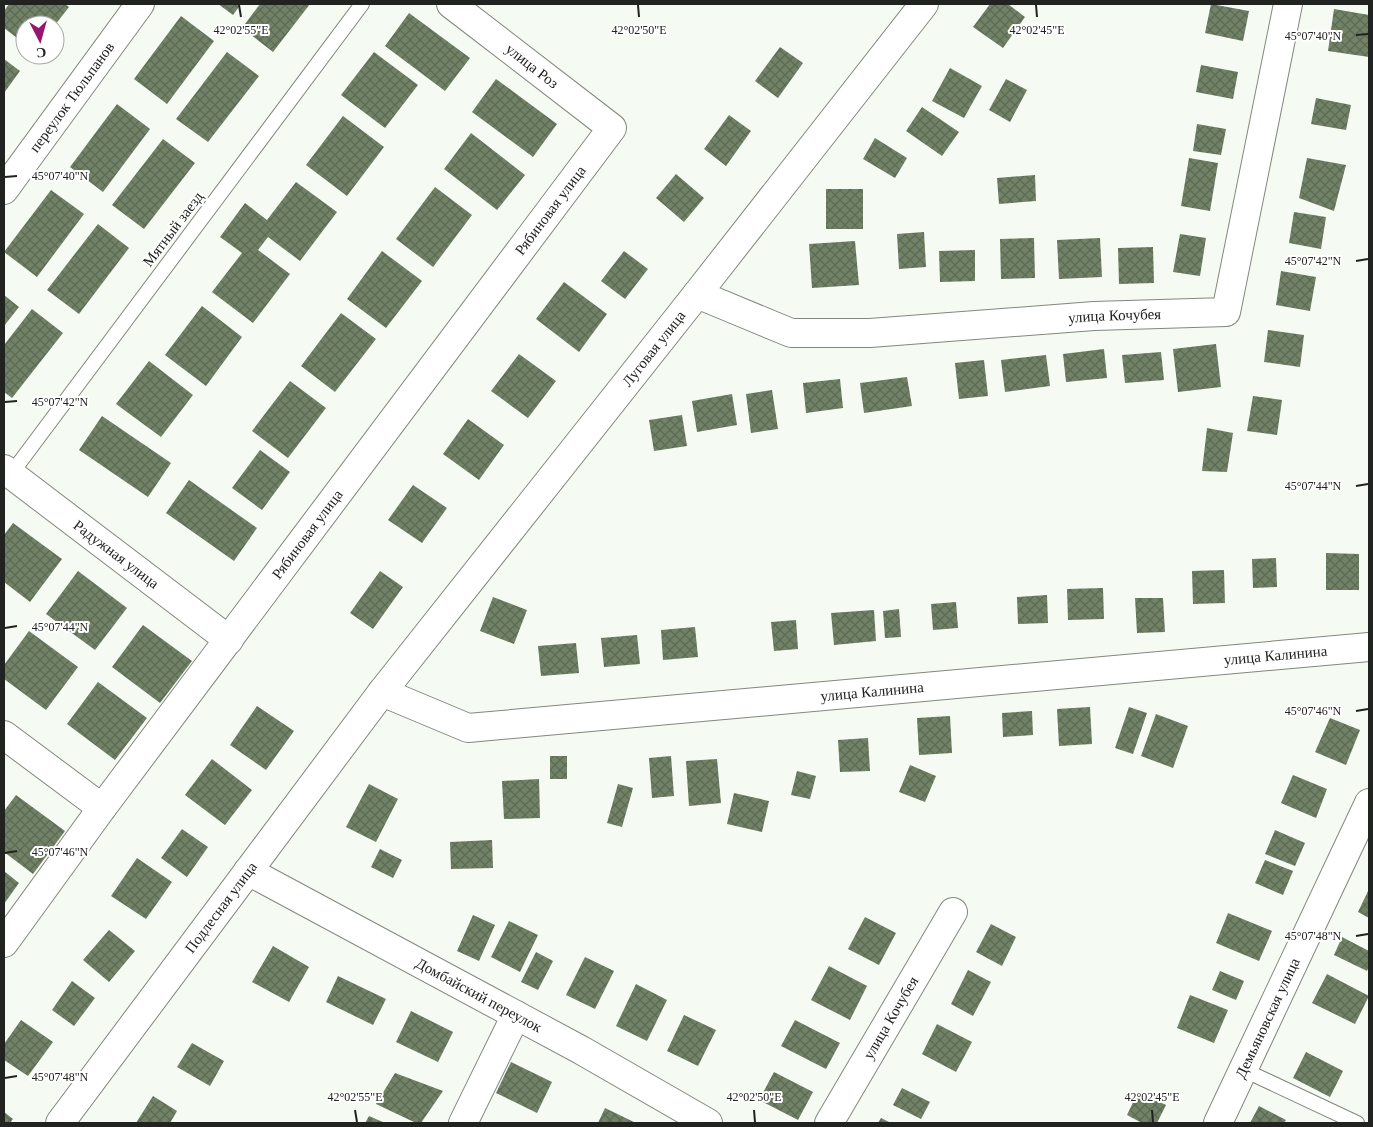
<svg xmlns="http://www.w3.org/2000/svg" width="1373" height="1127" font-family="Georgia,serif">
<defs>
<pattern id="building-cross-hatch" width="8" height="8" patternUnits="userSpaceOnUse" patternTransform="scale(1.25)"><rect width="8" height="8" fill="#718267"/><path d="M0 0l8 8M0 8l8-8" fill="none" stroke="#5c6a54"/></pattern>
</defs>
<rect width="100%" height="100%" fill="#f5fbf2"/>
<path fill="url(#building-cross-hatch)" d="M 9,4 L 65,4 L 69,7 L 55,25 L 25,25 L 25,44 L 4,28 L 4,11 Z
M 218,4 L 241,4 L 233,15 Z
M 260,4 L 310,4 L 273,52 L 242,28 Z
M 990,4 L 1008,4 L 1025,17 L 1003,48 L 973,27 Z
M 1211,4 L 1249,11 L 1243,41 L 1205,33 Z
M 1334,9 L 1369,15 L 1369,57 L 1328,51 Z
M 409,13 L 470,58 L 445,91 L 385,46 Z
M 181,16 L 214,41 L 167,104 L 134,79 Z
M 780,47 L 803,63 L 778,98 L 755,81 Z
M 227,52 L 259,76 L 208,142 L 176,119 Z
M 374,52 L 418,85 L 385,128 L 341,95 Z
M 4,59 L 20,71 L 4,93 Z
M 1201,65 L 1238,72 L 1233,99 L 1196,92 Z
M 950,68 L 982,86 L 964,118 L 932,101 Z
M 496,79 L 557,124 L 533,157 L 472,112 Z
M 1006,79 L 1027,90 L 1010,122 L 989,110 Z
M 1316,98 L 1351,105 L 1346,130 L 1311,124 Z
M 117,104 L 150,129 L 103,192 L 70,167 Z
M 922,107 L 959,132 L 942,156 L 906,131 Z
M 729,115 L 751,131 L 726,166 L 704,149 Z
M 343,116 L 384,147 L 347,196 L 306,165 Z
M 1197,124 L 1226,129 L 1221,155 L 1193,151 Z
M 471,133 L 525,175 L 497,210 L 444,169 Z
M 875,138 L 907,158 L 895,178 L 863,159 Z
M 163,139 L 195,163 L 144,229 L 112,205 Z
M 1189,158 L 1218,163 L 1210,211 L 1181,206 Z
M 1307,158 L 1346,165 L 1334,211 L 1299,198 Z
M 676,174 L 704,198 L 684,222 L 656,198 Z
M 1035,175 L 1036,201 L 999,204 L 997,178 Z
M 296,182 L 337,212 L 300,261 L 268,237 L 258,250 L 290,274 L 253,323 L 212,292 L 242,253 L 220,237 L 245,203 L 267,220 Z
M 435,187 L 472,215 L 433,267 L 396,239 Z
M 826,189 L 863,189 L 863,229 L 826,229 Z
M 51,190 L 84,214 L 37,277 L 4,252 Z
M 1294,212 L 1326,217 L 1321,249 L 1289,243 Z
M 98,224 L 129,248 L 79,314 L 47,290 Z
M 924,232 L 926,267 L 899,269 L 897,234 Z
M 1180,234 L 1206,238 L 1200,276 L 1173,272 Z
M 1034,238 L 1035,278 L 1001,279 L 1000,239 Z
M 1100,238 L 1102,277 L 1059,279 L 1057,240 Z
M 855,241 L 859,285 L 812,288 L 809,244 Z
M 1153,247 L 1154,283 L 1119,284 L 1118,248 Z
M 975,250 L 975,281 L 940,282 L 939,251 Z
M 382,251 L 422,281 L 386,328 L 347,299 Z
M 624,251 L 648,269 L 625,299 L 601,281 Z
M 1281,271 L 1316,277 L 1310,311 L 1276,305 Z
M 564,282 L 607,314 L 579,352 L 536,319 Z
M 4,295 L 19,307 L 4,326 Z
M 202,306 L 242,337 L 206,386 L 165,355 Z
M 32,309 L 63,333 L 12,398 L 4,392 L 4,345 Z
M 341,313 L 376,339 L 335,392 L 301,366 Z
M 1268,330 L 1304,335 L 1300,367 L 1264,362 Z
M 1216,344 L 1221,387 L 1178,392 L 1173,349 Z
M 1104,349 L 1107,378 L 1066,382 L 1063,354 Z
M 1161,352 L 1164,380 L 1125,383 L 1122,355 Z
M 519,354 L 556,381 L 528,418 L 491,391 Z
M 1046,355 L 1050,386 L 1005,392 L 1001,360 Z
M 984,360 L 988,396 L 959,399 L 955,363 Z
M 149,361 L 193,395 L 161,437 L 116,404 Z
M 907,377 L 912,406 L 864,413 L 860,383 Z
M 840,379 L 843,408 L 806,413 L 803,383 Z
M 290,381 L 326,408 L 288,458 L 252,431 Z
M 772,390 L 778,429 L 751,433 L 746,394 Z
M 732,394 L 737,425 L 697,432 L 692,401 Z
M 1253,396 L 1282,400 L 1277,435 L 1247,431 Z
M 682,415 L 687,446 L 654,451 L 649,420 Z
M 102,416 L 171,463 L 148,497 L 79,450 Z
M 468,419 L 504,445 L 479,480 L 443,454 Z
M 1207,428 L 1233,433 L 1227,472 L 1202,471 Z
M 260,450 L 290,472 L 262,510 L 232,488 Z
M 189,480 L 257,528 L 234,561 L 166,513 Z
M 413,485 L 447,508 L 422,543 L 388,520 Z
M 13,523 L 62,559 L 30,602 L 4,582 L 4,535 Z
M 1326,553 L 1359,554 L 1359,590 L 1326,590 Z
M 1276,558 L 1277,587 L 1253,588 L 1252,559 Z
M 1224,570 L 1225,603 L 1193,604 L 1192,571 Z
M 78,571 L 127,608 L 95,650 L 46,614 Z
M 380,571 L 403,587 L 373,629 L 350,613 Z
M 1103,588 L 1104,619 L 1068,620 L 1067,589 Z
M 1047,595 L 1048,623 L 1018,624 L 1017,597 Z
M 493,597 L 527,610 L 514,644 L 480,631 Z
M 1135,598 L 1163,598 L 1165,632 L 1137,633 Z
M 956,602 L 958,628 L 933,630 L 931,604 Z
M 899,609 L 901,637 L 885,638 L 883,611 Z
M 874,610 L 876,641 L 834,645 L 831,613 Z
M 796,620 L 798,649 L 774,651 L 771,622 Z
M 143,625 L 192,661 L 160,703 L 112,667 Z
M 695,627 L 698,657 L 663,660 L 661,630 Z
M 29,631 L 78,667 L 46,710 L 4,679 L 4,665 Z
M 637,635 L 640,664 L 604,667 L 601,638 Z
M 576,643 L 579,673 L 541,676 L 538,646 Z
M 98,682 L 147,718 L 115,760 L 67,724 Z
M 257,706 L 294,731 L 266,770 L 230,745 Z
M 1090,707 L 1092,744 L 1059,746 L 1057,709 Z
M 1129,707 L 1147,713 L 1133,754 L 1115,748 Z
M 1032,711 L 1033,735 L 1003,737 L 1002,713 Z
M 1156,714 L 1188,726 L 1173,768 L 1141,756 Z
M 950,716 L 952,753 L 919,755 L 917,718 Z
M 1330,718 L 1360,730 L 1346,765 L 1315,752 Z
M 868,738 L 870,771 L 840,772 L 838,740 Z
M 550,756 L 567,756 L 567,779 L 550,779 Z
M 671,756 L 674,796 L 652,798 L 649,758 Z
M 212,759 L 252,790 L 225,825 L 185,795 Z
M 717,759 L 721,803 L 689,806 L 686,761 Z
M 910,765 L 936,776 L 925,802 L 899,792 Z
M 797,771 L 816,776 L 810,799 L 791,795 Z
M 1293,775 L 1327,789 L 1316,818 L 1281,803 Z
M 539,779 L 540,818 L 504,819 L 502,781 Z
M 369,784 L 398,799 L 376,842 L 346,827 Z
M 618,784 L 633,788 L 622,827 L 607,823 Z
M 734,793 L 769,801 L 762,832 L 727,824 Z
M 16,795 L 65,831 L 33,874 L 4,852 L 4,811 Z
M 182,829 L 208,847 L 187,877 L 161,858 Z
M 1275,830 L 1305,843 L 1295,866 L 1265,854 Z
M 492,840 L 493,868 L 451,869 L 450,842 Z
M 380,849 L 402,860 L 393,878 L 371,867 Z
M 137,858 L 172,882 L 146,919 L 111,896 Z
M 1265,860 L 1293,871 L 1283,895 L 1255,883 Z
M 4,871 L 19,883 L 4,904 Z
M 1369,889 L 1369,918 L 1358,912 Z
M 1228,913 L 1272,931 L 1259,961 L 1216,943 Z
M 473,915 L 495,925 L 479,961 L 457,951 Z
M 865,917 L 896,933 L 879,965 L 848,949 Z
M 509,921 L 538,935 L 520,972 L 491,957 Z
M 991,924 L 1016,937 L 1002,966 L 976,952 Z
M 109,930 L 135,951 L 109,982 L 83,960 Z
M 1342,937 L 1369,951 L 1369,967 L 1367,971 L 1334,955 Z
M 273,946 L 309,967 L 289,1002 L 252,982 Z
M 536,952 L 553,961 L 538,990 L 521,982 Z
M 585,957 L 614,971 L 595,1009 L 566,995 Z
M 829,966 L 867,986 L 850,1020 L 811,1000 Z
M 968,970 L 991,982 L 973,1016 L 951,1004 Z
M 1220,971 L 1244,981 L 1236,1000 L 1212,990 Z
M 1327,974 L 1369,996 L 1355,1024 L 1312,1003 Z
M 338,976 L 386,999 L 373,1025 L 326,1002 Z
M 72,981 L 95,998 L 74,1026 L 52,1010 Z
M 636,984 L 667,1000 L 647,1041 L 616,1026 Z
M 1190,995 L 1228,1010 L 1214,1043 L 1177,1028 Z
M 411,1011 L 453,1032 L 438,1062 L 396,1042 Z
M 684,1015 L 716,1030 L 698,1066 L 667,1051 Z
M 21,1020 L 53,1042 L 28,1076 L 4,1060 L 4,1044 Z
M 795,1020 L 840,1043 L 826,1069 L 781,1046 Z
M 937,1024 L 972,1042 L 956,1072 L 922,1054 Z
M 192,1043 L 224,1061 L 210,1086 L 177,1067 Z
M 1306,1052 L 1343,1071 L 1330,1097 L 1293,1078 Z
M 511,1062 L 552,1082 L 537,1113 L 496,1093 Z
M 774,1072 L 813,1092 L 798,1120 L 759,1100 Z
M 395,1073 L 443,1091 L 421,1123 L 416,1123 L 376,1104 Z
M 902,1088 L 930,1102 L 921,1119 L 893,1105 Z
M 1138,1092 L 1166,1105 L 1157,1123 L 1142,1123 L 1127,1115 Z
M 153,1096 L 177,1111 L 170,1123 L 136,1123 Z
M 1259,1106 L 1286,1120 L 1284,1123 L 1250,1123 Z
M 605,1108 L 636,1123 L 598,1123 Z
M 4,1112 L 13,1119 L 10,1123 L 4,1123 Z
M 369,1116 L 385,1123 L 365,1123 Z
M 881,1118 L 891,1123 L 878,1123 Z"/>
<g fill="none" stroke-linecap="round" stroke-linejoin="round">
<g stroke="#82877f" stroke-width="16">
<path id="service" d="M 11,474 L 362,4
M 1244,1070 L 1357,1123"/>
</g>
<g stroke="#82877f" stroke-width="30">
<g id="minor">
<path id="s1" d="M 4,190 L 140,4"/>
<path id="s2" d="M 697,294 L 791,333 L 870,333 L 1094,316 L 1226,312 L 1288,4"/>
<path id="s3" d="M 4,469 L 229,640"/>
<path id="s4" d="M 382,692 L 468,728 L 1369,647"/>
<path d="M 4,735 L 102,808"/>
<path id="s5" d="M 248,871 L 581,1050 L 708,1123"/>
<path id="s6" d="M 4,943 L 102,808 L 612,128 L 451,4"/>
<path id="s7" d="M 60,1123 L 382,692 L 697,294 L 924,4"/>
<path d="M 463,1123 L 516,1015"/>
<path id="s8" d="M 829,1123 L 953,912"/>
<path id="s9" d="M 1218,1123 L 1369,803"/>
</g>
</g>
<use href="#service" stroke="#fff" stroke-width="14"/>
<use href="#minor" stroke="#fff" stroke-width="28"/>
</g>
<path fill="none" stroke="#212320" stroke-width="2" d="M 239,5 L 241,17M 638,5 L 639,17M 1036,5 L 1037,17M 1356,35 L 1368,34M 5,177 L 17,176M 1356,261 L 1368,259M 5,402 L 17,401M 1356,486 L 1368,484M 5,628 L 17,626M 1356,711 L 1368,709M 5,853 L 17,851M 1356,936 L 1368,934M 5,1078 L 17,1076M 355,1110 L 357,1122M 754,1110 L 755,1122M 1152,1110 L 1153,1122"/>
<g text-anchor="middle" stroke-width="4" stroke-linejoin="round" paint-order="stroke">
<g font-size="15" fill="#212320" stroke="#fff">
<text transform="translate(532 66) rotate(38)" y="5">улица Роз</text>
<text dy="5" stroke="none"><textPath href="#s1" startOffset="115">переулок Тюльпанов</textPath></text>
<text dy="5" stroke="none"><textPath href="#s6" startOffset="914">Рябиновая улица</textPath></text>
<text transform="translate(173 229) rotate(-53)" y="5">Мятный заезд</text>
<text dy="5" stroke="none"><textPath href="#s2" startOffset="426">улица Кочубея</textPath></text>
<text dy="5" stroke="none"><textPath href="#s7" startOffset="976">Луговая улица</textPath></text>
<text dy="5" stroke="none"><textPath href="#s6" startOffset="509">Рябиновая улица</textPath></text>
<text dy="5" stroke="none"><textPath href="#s3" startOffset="141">Радужная улица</textPath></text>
<text dy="5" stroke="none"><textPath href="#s4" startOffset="904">улица Калинина</textPath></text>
<text dy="5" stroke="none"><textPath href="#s4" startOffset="499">улица Калинина</textPath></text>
<text dy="5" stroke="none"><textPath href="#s7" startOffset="269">Подлесная улица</textPath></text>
<text dy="5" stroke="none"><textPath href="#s5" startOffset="262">Домбайский переулок</textPath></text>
<text dy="5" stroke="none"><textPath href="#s8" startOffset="122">улица Кочубея</textPath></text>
<text dy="5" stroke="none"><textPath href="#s9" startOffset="116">Демьяновская улица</textPath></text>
</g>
</g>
<g font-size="12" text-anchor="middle" fill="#212320" stroke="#fff" stroke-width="4" stroke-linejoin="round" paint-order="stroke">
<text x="241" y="34">42°02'55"E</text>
<text x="639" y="34">42°02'50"E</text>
<text x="1037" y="34">42°02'45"E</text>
<text x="1313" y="40">45°07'40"N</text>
<text x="60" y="180">45°07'40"N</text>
<text x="1313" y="265">45°07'42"N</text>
<text x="60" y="406">45°07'42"N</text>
<text x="1313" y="490">45°07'44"N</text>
<text x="60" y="631">45°07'44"N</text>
<text x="1313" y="715">45°07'46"N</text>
<text x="60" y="856">45°07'46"N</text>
<text x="1313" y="940">45°07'48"N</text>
<text x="60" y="1081">45°07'48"N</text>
<text x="355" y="1101">42°02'55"E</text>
<text x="754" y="1101">42°02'50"E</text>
<text x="1152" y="1101">42°02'45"E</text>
</g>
<rect width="1373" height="1127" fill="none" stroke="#212320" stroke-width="10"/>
<g transform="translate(40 40) rotate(174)"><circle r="24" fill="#ffffff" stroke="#a6a7a6"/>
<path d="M0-4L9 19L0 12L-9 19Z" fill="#95156f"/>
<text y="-8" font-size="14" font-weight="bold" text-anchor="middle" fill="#212320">С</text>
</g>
</svg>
